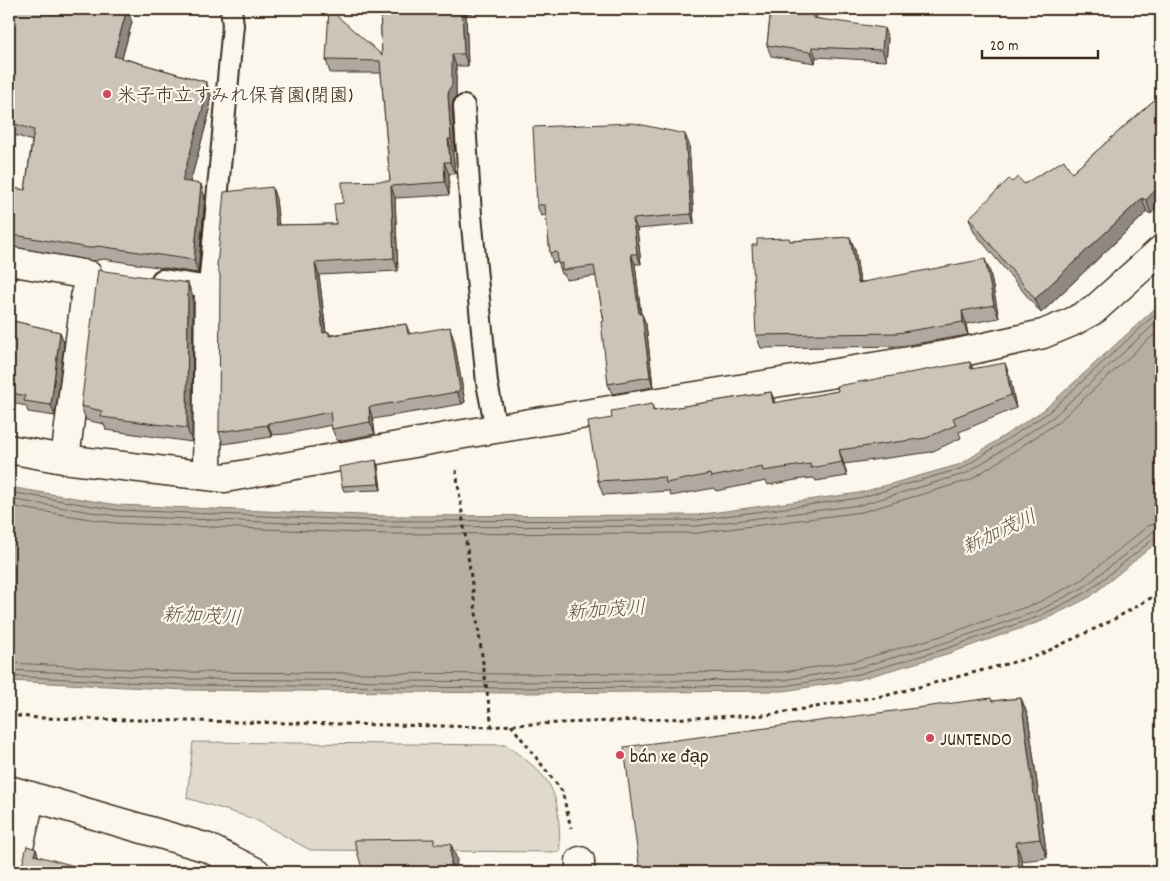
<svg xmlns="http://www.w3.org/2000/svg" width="1170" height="881" font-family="Dekko,'Klee One',sans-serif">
<rect width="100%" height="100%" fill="#fbf7ec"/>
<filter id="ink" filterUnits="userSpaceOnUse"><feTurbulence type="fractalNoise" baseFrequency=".02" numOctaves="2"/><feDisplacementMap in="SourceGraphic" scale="10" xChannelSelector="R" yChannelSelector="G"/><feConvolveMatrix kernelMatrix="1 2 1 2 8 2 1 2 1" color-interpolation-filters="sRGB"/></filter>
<g filter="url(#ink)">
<path fill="#dfd9ce" stroke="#8d8276" d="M 193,742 L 507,745 C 519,755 533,764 543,776 C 561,796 559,827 560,852 L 310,850 L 254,819 L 187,798 Z"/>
<path fill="#b6aea2" stroke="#85796d" d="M 1161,303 L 1161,539 L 1090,597 L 1042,621 L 947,654 L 860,679 L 784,691 L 515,693 L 186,690 L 9,681 L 9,487 L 117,505 L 386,516 L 696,515 L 859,493 L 961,464 L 1045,409 Z"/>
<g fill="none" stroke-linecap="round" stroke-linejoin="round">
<path stroke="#6c5f53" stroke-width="1" d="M 9,492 L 117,510 L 386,521 L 696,520 L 859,498 L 963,468 L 1049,412 L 1161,309
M 9,499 L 116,516 L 386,527 L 696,526 L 860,505 L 967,473 L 1053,417 L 1161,318
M 9,506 L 115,523 L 386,534 L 697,533 L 862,512 L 970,480 L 1057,423 L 1161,328
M 9,663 L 187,672 L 515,674 L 783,672 L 856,661 L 941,636 L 1035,604 L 1080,581 L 1148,526 L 1161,522
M 9,670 L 187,679 L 515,682 L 784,680 L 857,668 L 944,643 L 1038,611 L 1084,587 L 1153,532 L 1161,530
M 9,676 L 186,685 L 515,688 L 784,686 L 859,674 L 945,649 L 1040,616 L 1087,592 L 1156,537 L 1161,536"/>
<g stroke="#3b2a1e" stroke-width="24">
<path id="lane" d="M 464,106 L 471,215 L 487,383 L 496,429
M 162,280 L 209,287 L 233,25 L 231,9"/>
</g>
<g stroke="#3b2a1e" stroke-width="31">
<path id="street" d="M 9,261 L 88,275 L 65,459
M 9,449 L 63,459 L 225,478 L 452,436 L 958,353 L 1043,334 L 1072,322 L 1094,310 L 1161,250
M 207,476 L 209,287
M 580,861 L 580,872
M 13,872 L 31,796"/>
</g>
<g stroke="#3b2a1e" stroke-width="31">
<path id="secondary" d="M 9,790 L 208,848 L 256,872"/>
</g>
<path stroke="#3b2a1e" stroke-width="3" stroke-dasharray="4 4" stroke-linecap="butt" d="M 456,470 L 492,727
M 9,715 L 39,718 L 492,727 L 510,725 L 767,715 L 888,695 L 1037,656 L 1111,621 L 1161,592
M 511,725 L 562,791 L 571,828"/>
<use href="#lane" stroke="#fbf7ec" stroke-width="20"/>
<use href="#street" stroke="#fbf7ec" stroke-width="28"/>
<use href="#secondary" stroke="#fbf7ec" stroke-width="28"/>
</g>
<path fill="#afa99f" stroke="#3b2a1e" d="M 9,9 L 132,22 L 122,58 L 206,82 L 211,95 L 209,105 L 210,110 L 190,182 L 205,197 L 198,273 L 103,259 L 94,261 L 9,246 L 9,187 L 25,190 L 32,141 L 9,133 Z
M 380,9 L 497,9 L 466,14 L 468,66 L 456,66 L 456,97 L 453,101 L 452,107 L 455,151 L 453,151 L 455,174 L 449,174 L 449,195 L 395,198 L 398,271 L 319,275 L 326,332 L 329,332 L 330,335 L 406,324 L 410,334 L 454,340 L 465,402 L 462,404 L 373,419 L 375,434 L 337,441 L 332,429 L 332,425 L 286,434 L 272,435 L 272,437 L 223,444 L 219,432 L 272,187 L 276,199 L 279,225 L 336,224 L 343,203 L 390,181 L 381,73 L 330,73 L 326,60 L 382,55 Z
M 771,9 L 816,9 L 816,18 L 888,38 L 886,61 L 816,57 L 815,63 L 771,56 L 767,45 Z
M 1161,94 L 1151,214 L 1147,212 L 1041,313 L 974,232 L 969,218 L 1012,182 L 1024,184 L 1072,173 Z
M 689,144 L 694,224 L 637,229 L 641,264 L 635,264 L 641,314 L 646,324 L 653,387 L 612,394 L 608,384 L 604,321 L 596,276 L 566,280 L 564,274 L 562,274 L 558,262 L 553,263 L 550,253 L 546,215 L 541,216 L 537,205 Z
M 850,237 L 855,250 L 860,282 L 990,272 L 999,318 L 966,324 L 968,335 L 902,346 L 761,348 L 756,335 L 790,241 Z
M 193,297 L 192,442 L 106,430 L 104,424 L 86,420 L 81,406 Z
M 9,320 L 60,332 L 64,343 L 55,416 L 28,412 L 26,406 L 9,402 Z
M 970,362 L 973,369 L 1010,377 L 1016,408 L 959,432 L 961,438 L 931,452 L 844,464 L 847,476 L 816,481 L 814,478 L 802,479 L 768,485 L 766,481 L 716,491 L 714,488 L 671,496 L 669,491 L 603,495 L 598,481 L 612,418 L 652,404 L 654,411 L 771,392 L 775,403 L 838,391 Z
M 378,466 L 381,490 L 344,491 L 342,486 Z
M 1021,698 L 1028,716 L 1047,858 L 1022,861 L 640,872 L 993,701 Z"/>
<path fill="#8f8982" stroke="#3b2a1e" d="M 127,9 L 132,22 L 119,69 L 114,56 Z
M 462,9 L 464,9 L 466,14 L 468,66 L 464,54 Z
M 812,9 L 816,9 L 817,28 L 813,18 Z
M 884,28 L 888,38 L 886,61 L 882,50 Z
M 812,47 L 816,57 L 815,63 L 811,52 Z
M 452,54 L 456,66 L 456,97 L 453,101 L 452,107 L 455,151 L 451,139 L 448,95 Z
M 206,82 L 211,95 L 209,105 L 210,110 L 187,194 L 182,181 Z
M 685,134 L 689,144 L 694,224 L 691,214 Z
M 448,139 L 453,151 L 455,174 L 450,162 Z
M 444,162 L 449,174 L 449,195 L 445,182 Z
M 201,184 L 205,197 L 198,273 L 194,260 Z
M 1161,184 L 1161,203 L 1151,214 L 1146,200 Z
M 391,186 L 395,198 L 398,271 L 394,258 Z
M 272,187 L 276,199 L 280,237 L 276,225 Z
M 1142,198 L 1147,212 L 1041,313 L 1035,299 Z
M 633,219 L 637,229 L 641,264 L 637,254 Z
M 850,237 L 855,250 L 862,296 L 858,283 Z
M 631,254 L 635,264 L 642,324 L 639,314 Z
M 985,259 L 990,272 L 999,318 L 994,305 Z
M 315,263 L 319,275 L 327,345 L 323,333 Z
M 188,283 L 193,297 L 192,442 L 187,428 Z
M 962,311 L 966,324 L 968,335 L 963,322 Z
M 642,314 L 646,324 L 653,387 L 650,377 Z
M 450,327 L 454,340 L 465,402 L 462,404 L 457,392 Z
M 60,332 L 64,343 L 55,416 L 51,405 Z
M 1005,363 L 1010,377 L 1016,408 L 1011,395 Z
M 771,392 L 776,405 L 773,403 Z
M 369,407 L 373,419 L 375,434 L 370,422 Z
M 268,423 L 272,435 L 272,437 L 267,425 Z
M 839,450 L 844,464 L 847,476 L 842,462 Z
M 376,460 L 378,466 L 381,490 L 379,484 Z
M 1021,698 L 1028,716 L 1047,858 L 1040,839 Z
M 1016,842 L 1022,861 L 1024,872 L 1019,872 Z
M 451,844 L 457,859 L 456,872 L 451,872 Z
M 36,849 L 41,863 L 34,855 Z"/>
<path fill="#ccc4b9" stroke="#3b2a1e" d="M 9,9 L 127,9 L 114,56 L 206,82 L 203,96 L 206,97 L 182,181 L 201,184 L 194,260 L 98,246 L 89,248 L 9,234 L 9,187 L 25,190 L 34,130 L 9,122 Z
M 329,9 L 382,55 L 380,9 L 462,9 L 464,54 L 452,54 L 452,85 L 449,89 L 448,95 L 451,139 L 448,139 L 450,162 L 444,162 L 445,182 L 391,186 L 394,258 L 315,263 L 323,333 L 329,332 L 329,336 L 406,324 L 408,334 L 450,327 L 460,390 L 457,392 L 369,407 L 370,422 L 332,429 L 330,412 L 281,422 L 268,423 L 267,425 L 219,432 L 220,275 L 217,266 L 224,192 L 272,187 L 276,225 L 336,224 L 334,204 L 343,203 L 342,182 L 390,181 L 380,61 L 326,60 Z
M 771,9 L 812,9 L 813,18 L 884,28 L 882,50 L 812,47 L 811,52 L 767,45 Z
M 1161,94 L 1161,184 L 1146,200 L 1142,198 L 1035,299 L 969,218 L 1009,179 L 1012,182 L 1018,177 L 1024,184 L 1064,160 L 1072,173 Z
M 633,123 L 685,134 L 691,214 L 633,219 L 637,254 L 631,254 L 639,314 L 642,314 L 650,377 L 608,384 L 601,322 L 604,321 L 594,266 L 562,270 L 562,263 L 558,264 L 557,252 L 550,253 L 545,205 L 537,205 L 533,127 Z
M 850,237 L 858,283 L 985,259 L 994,305 L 962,311 L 963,322 L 897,333 L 756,335 L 752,245 L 757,245 L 757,239 L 789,238 L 790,241 Z
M 98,270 L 188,283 L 187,428 L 101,417 L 102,411 L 81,406 Z
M 9,320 L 60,332 L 51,405 L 24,401 L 25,396 L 9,392 Z
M 970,362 L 971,369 L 1005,363 L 1011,395 L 953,418 L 956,425 L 926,438 L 839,450 L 842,462 L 811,468 L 810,464 L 763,471 L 762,467 L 711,477 L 710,474 L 666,483 L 665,477 L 598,481 L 588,422 L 612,418 L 611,411 L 652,404 L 653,411 L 771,392 L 773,403 L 838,391 L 837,386 Z
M 376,460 L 379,484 L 342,486 L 339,467 Z
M 991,698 L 992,701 L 1021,698 L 1040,839 L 1016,842 L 1019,872 L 640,872 L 624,747 Z
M 434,839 L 434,844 L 451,844 L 451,872 L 363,872 L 354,840 Z
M 27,846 L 36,849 L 34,855 L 97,872 L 13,872 L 20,868 L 23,862 Z"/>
</g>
<g fill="#d1495b" stroke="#fbf7ec" stroke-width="2">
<circle cx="107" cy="94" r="5"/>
<circle cx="930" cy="738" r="5"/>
<circle cx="620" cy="755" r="5"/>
</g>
<g text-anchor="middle" stroke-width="4.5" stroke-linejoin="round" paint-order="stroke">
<g font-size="19" fill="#3b2a1e" stroke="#fbf7ec" text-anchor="start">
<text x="117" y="101">米子市立すみれ保育園(閉園)</text>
<text x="940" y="745">JUNTENDO</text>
<text x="630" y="762">bán xe đạp</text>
</g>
<g font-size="20" font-style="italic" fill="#605246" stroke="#fbf7ec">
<text transform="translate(999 531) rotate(-25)" y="7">新加茂川</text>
<text transform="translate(606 609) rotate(-4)" y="7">新加茂川</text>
<text transform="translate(202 615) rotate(3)" y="7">新加茂川</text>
</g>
</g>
<rect width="1170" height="881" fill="none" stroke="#fbf7ec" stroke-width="30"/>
<rect x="15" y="15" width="1140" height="851" fill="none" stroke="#3b2a1e" stroke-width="2" filter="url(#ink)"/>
<path d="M982 50v8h116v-8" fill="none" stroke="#3b2a1e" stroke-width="2.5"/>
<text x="990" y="50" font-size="15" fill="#3b2a1e" stroke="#fbf7ec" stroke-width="4" paint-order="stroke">20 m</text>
</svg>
